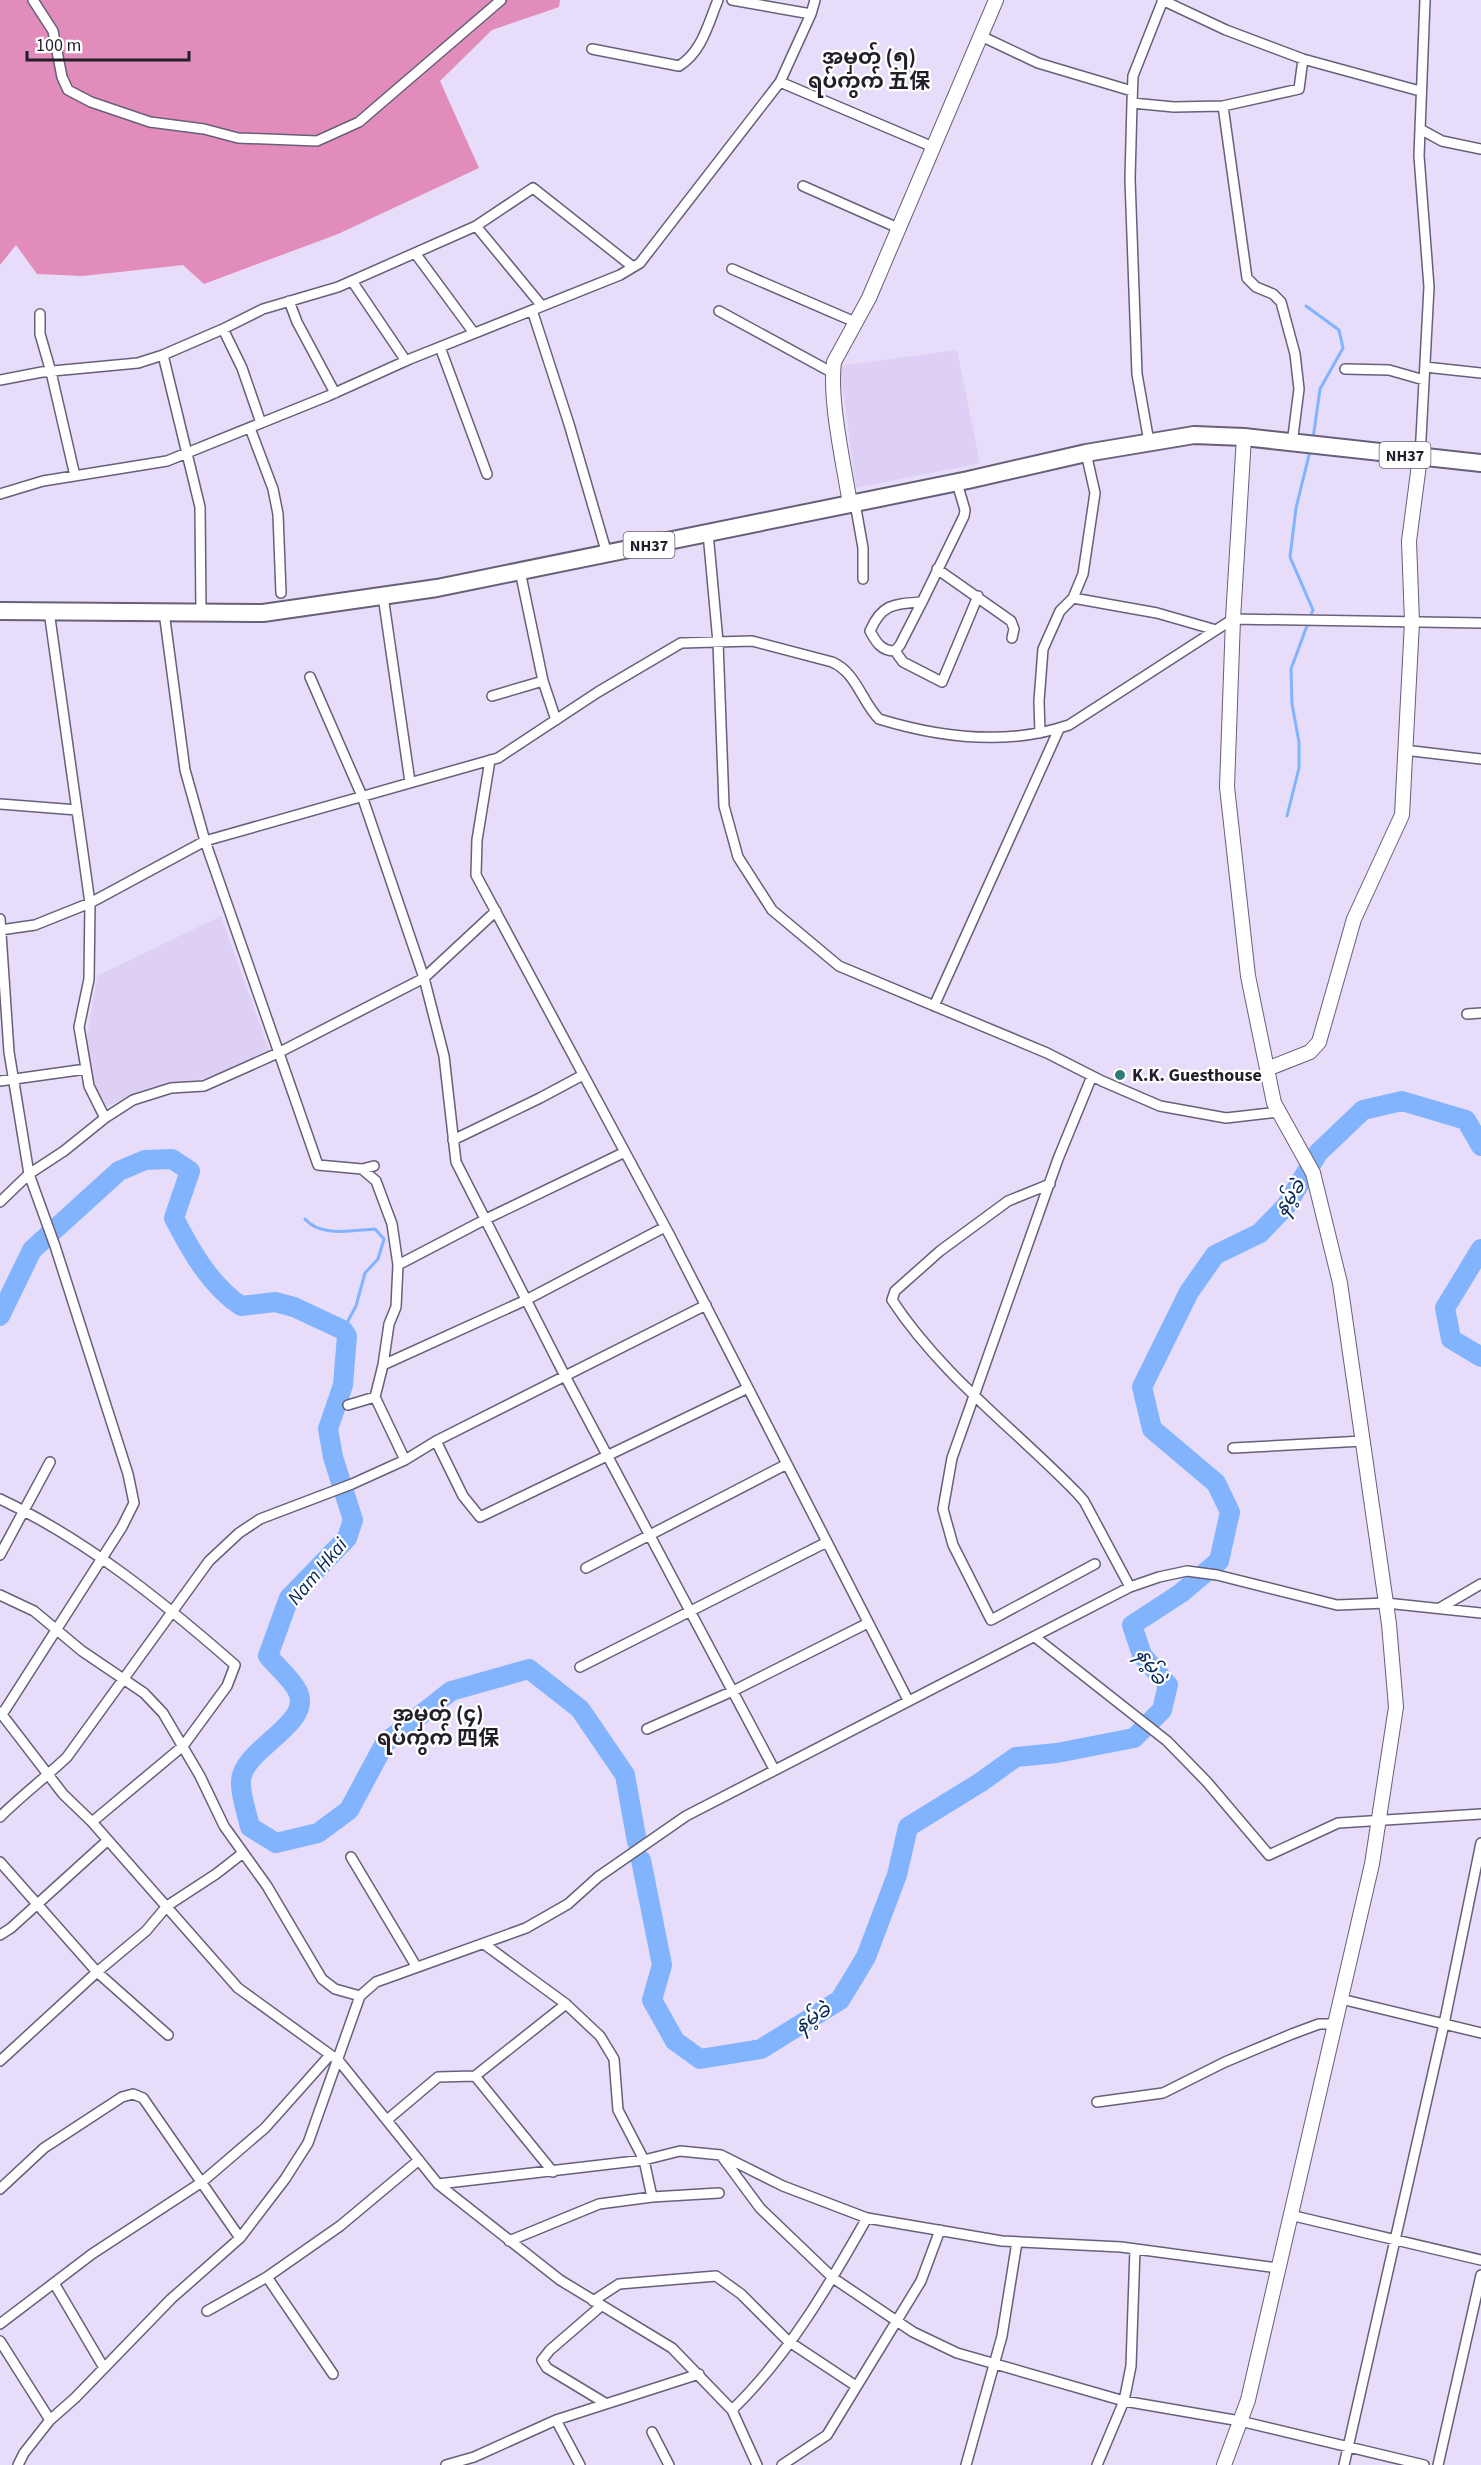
<svg xmlns="http://www.w3.org/2000/svg" width="1481" height="2465" font-family="'Source Sans 3','Noto Sans SC','Noto Sans Myanmar',sans-serif">
<rect width="100%" height="100%" fill="#e7dcf9"/>
<path fill="#ddd0f4" d="M 957,350 L 980,463 L 856,488 L 840,366 Z
M 221,916 L 270,1053 L 221,1077 L 168,1083 L 107,1106 L 93,1083 L 87,1039 L 97,976 Z"/>
<path fill="#e18cbb" d="M 0,0 L 560,0 L 559,7 L 492,30 L 440,81 L 479,168 L 338,234 L 204,284 L 183,265 L 83,276 L 37,274 L 16,245 L 0,265 Z"/>
<g fill="none" stroke-linecap="round" stroke-linejoin="round">
<path stroke="#81b4fd" stroke-width="3" d="M 1306,306 L 1339,330 L 1343,348 L 1320,389 L 1313,439
M 1310,451 L 1296,508 L 1290,557 L 1313,610 L 1310,617
M 1287,816 L 1299,768 L 1299,742 L 1292,704 L 1291,669 L 1308,623
M 305,1219 C 321,1238 354,1230 375,1229 L 384,1239 L 378,1259 L 365,1273 L 356,1306 L 343,1330"/>
<path stroke="#81b4fd" stroke-width="20" d="M 1481,1249 L 1445,1308 L 1451,1339 L 1481,1357
M 0,1316 L 32,1250 L 119,1171 L 145,1160 L 172,1159 L 190,1171 L 174,1218 C 191,1251 210,1285 241,1306 L 275,1302 L 294,1307 L 343,1330 L 347,1336 L 343,1385 L 328,1429 L 333,1457 L 353,1520 L 347,1538 L 289,1598 L 268,1656 C 277,1667 292,1679 298,1692 C 313,1724 242,1749 241,1781 C 240,1795 247,1813 250,1827 L 276,1843 L 318,1833 L 349,1810 L 385,1743 L 451,1691 L 529,1669 L 580,1709 L 625,1775 L 637,1842
M 641,1860 L 662,1965 L 652,2000 L 675,2041 L 700,2059 L 761,2049 L 840,2000 L 866,1957 L 897,1875 L 908,1827 L 981,1782 L 1016,1757 L 1057,1753 L 1134,1738 L 1162,1710 L 1168,1685 L 1142,1655 L 1132,1625 L 1181,1593 L 1219,1561 L 1230,1512 L 1216,1483 L 1152,1429 L 1142,1387 L 1189,1292 L 1215,1255 L 1260,1233 L 1286,1206 L 1318,1153 L 1363,1110 L 1402,1101 L 1466,1120 L 1481,1146"/>
<g stroke="#685f78" stroke-width="12">
<path id="street" d="M 33,0 L 53,31 L 62,77 L 68,90 L 91,102 L 150,122 L 204,129 L 238,138 L 317,141 L 359,122 L 501,0
M 732,0 L 811,14
M 1162,0 L 1226,30 L 1303,59 L 1420,91
M 981,36 L 1038,63 L 1132,91
M 592,49 L 679,66 C 702,52 708,24 718,0
M 780,82 L 933,147
M 1132,103 L 1174,107 L 1223,106 L 1299,89 L 1303,59
M 1223,106 L 1247,278 L 1256,287 L 1273,294 L 1281,302 L 1295,354 L 1299,389 L 1292,444
M 1420,129 L 1442,141 L 1481,149
M 803,186 L 898,228
M 476,226 L 542,306
M 415,253 L 474,333
M 732,269 L 855,322
M 352,281 L 406,361
M 289,301 L 297,322 L 335,393
M 532,310 L 569,424 L 607,554
M 719,311 L 833,373
M 40,314 L 40,334 L 51,372 L 75,476
M 223,329 L 242,368 L 261,423
M 440,347 L 487,474
M 163,355 L 200,507 L 201,612
M 1425,367 L 1481,373
M 1345,369 L 1389,370 L 1424,380
M 0,380 L 42,372 L 138,363 L 163,355 L 223,329 L 263,309 L 338,287 L 476,226 L 533,188 L 633,267
M 250,428 L 273,489 L 278,514 L 281,593
M 1149,442 L 1137,374 L 1130,179 L 1132,103 L 1133,76 L 1163,0
M 1420,457 L 1429,287 L 1419,156 L 1425,0
M 957,483 L 965,510 L 964,516 L 922,602 C 895,604 882,603 870,631 C 876,642 881,651 895,651 L 903,662 L 942,682 L 978,596
M 0,494 L 43,481 L 167,461 L 328,396 L 410,359 L 620,275 L 640,263 L 780,82 L 811,14 L 815,0
M 855,503 L 863,548 L 863,579
M 708,533 L 718,642 L 724,806 L 738,857 L 772,910 L 839,966 L 1047,1053 L 1102,1081 L 1160,1106 L 1226,1118 L 1279,1112
M 937,569 L 1011,621 L 1014,629 L 1012,638
M 520,571 L 543,681 L 556,720
M 383,596 L 410,782
M 1073,598 L 1157,613 L 1216,630
M 49,611 L 90,903 L 89,979 L 79,1027 L 89,1086 L 105,1118
M 164,612 L 185,770 L 205,841 L 318,1165 L 362,1169 L 374,1166
M 895,651 L 900,645 L 922,602
M 310,677 L 362,796 L 424,978 L 444,1056 L 456,1162 L 565,1376 L 774,1769
M 492,696 L 543,681
M 1040,733 L 1039,701 L 1043,649 L 1060,611 L 1073,598 L 1083,574 L 1095,493 L 1086,453
M 1404,750 L 1481,759
M 490,760 L 477,840 L 476,875 L 669,1234 L 908,1700
M 0,804 L 77,810
M 0,919 L 9,1052 L 29,1174 L 55,1246 L 128,1474 L 134,1503 L 122,1527 L 3,1713
M 0,930 L 35,925 L 90,903 L 205,841 L 498,758 L 598,692 L 681,643 L 752,641 L 832,662 C 856,672 862,702 879,719 C 941,738 1007,746 1069,725 L 1233,619 L 1481,623
M 934,1006 L 1059,729
M 1467,1014 L 1481,1013
M 1092,1076 L 1058,1159 L 952,1458 L 943,1509 L 953,1545 L 991,1620 L 1095,1564
M 0,1081 L 86,1069
M 453,1140 L 540,1098 L 583,1075
M 362,1169 L 376,1181 L 392,1224 L 398,1265 L 396,1307 L 389,1324 L 383,1365 L 375,1397 L 405,1460
M 1050,1184 L 1008,1201 L 940,1251 L 895,1291 L 892,1300 C 942,1376 1015,1429 1077,1493 L 1084,1501 L 1130,1587
M 0,1202 L 29,1174 L 64,1151 L 105,1118 L 133,1100 L 171,1088 L 204,1086 L 278,1053 L 424,978 L 496,911
M 398,1265 L 486,1219 L 625,1152
M 383,1365 L 526,1300 L 665,1227
M 348,1405 L 375,1397
M 436,1441 L 463,1496 L 480,1517 L 748,1388
M 1233,1448 L 1363,1441
M 0,1499 C 87,1540 163,1602 235,1665 L 227,1686 L 183,1746 L 92,1822
M 0,1555 L 50,1462
M 586,1568 L 787,1464
M 0,1595 L 34,1611 L 82,1651 L 144,1693 L 163,1713 L 200,1776 L 224,1826 L 267,1886 L 322,1979 L 335,1989 L 360,1996
M 1440,1608 L 1481,1584
M 1035,1637 L 1167,1741 L 1207,1782 L 1269,1855 L 1338,1823 L 1481,1814
M 580,1667 L 827,1542
M 0,1712 L 63,1794 L 92,1822 L 238,1988 L 339,2061 L 438,2184 L 560,2280 L 672,2348 L 732,2410 L 757,2465
M 647,1729 L 733,1691 L 868,1623
M 0,1817 C 21,1796 45,1778 67,1757 L 209,1561 L 239,1533 L 260,1519 L 352,1484 L 405,1460 L 436,1441 L 706,1305
M 351,1857 L 416,1966
M 0,1862 L 97,1972 L 168,2035
M 0,1935 L 11,1928 L 108,1840
M 484,1944 L 566,2004 L 600,2036 L 614,2059 L 618,2110 L 644,2160 L 652,2197
M 1341,1999 L 1481,2033
M 0,2061 L 97,1972 L 146,1931 L 167,1906 L 216,1874 L 243,1853
M 475,2076 L 553,2172
M 1097,2102 L 1163,2093 L 1225,2062 L 1292,2034 L 1319,2024 L 1335,2024
M 387,2120 L 438,2077 L 475,2076 L 566,2004
M 723,2158 L 760,2208 L 833,2278 L 913,2332 L 957,2353 L 1124,2401 L 1240,2421 L 1424,2465
M 438,2184 L 644,2160 L 680,2151 L 721,2155 L 783,2186 L 867,2218 L 1002,2241 L 1121,2247 L 1278,2268
M 0,2189 L 44,2148 L 122,2097 L 133,2094 L 143,2098 L 240,2238
M 1290,2215 L 1481,2260
M 509,2241 L 599,2204 L 652,2197 L 719,2193
M 267,2277 L 333,2374
M 54,2283 L 104,2368
M 593,2301 L 619,2284 L 716,2276 L 741,2294 L 788,2341 L 856,2386
M 601,2306 L 550,2350 L 542,2360 L 547,2368 L 605,2403
M 207,2311 L 267,2277 L 340,2226 L 419,2160
M 0,2324 L 92,2254 L 202,2182 L 265,2128 L 330,2055
M 0,2341 L 50,2420
M 732,2410 C 788,2356 829,2285 867,2218
M 556,2420 L 580,2465
M 652,2432 L 669,2465
M 18,2465 L 24,2453 L 50,2420 L 75,2398 L 171,2299 L 240,2238 L 285,2179 L 308,2143 L 360,1996 L 376,1982 L 526,1928 L 568,1904 L 598,1877 L 686,1816 L 1130,1587 L 1159,1577 L 1187,1571 L 1217,1575 L 1337,1605 L 1386,1603 L 1481,1613
M 446,2465 L 474,2457 L 556,2420 L 699,2374
M 782,2465 L 827,2435 L 921,2281 L 940,2230
M 966,2465 L 1002,2336 L 1017,2242
M 1097,2465 L 1124,2401 L 1131,2366 L 1135,2249
M 1344,2465 L 1444,2024 L 1481,1843
M 1438,2465 L 1481,2275"/>
</g>
<g stroke="#685f78" stroke-width="16">
<path id="secondary" d="M 850,504 C 844,465 829,401 834,362 L 869,298 L 996,0
M 1267,1069 L 1310,1052 L 1319,1042 L 1354,919 L 1402,815 L 1412,622 L 1409,541 L 1420,457
M 1224,2465 L 1248,2400 L 1372,1864 L 1396,1707 L 1389,1624 L 1340,1283 L 1313,1173 L 1274,1103 L 1248,976 L 1227,787 L 1233,619 L 1244,437"/>
</g>
<g stroke="#685f78" stroke-width="20">
<path id="highway" d="M 0,611 L 263,613 L 437,588 L 968,480 L 1086,453 L 1194,435 L 1244,437 L 1481,463"/>
</g>
<use href="#street" stroke="#fff" stroke-width="9"/>
<use href="#secondary" stroke="#fff" stroke-width="14"/>
<use href="#highway" stroke="#fff" stroke-width="16"/>
</g>
<circle fill="#317a77" stroke="#fff" stroke-width="2" cx="1120" cy="1075" r="6"/>
<g text-anchor="middle" stroke-width="4.5" stroke-linejoin="round" paint-order="stroke">
<g fill="#fff" stroke="#65626a" stroke-width="1.5">
<rect x="1379.5" y="442" width="51" height="26" rx="4.5"/>
<rect x="623.5" y="532" width="51" height="26" rx="4.5"/>
</g>
<g font-size="16" font-weight="bold" fill="#231f2a">
<text x="1405" y="461">NH37</text>
<text x="649" y="551">NH37</text>
</g>
<g font-size="18" font-weight="bold" fill="#231f2a" stroke="#fff" text-anchor="start">
<text x="1132" y="1081">K.K. Guesthouse</text>
</g>
<g font-size="20" font-style="italic" fill="#072855" stroke="#fff">
<text transform="translate(1289 1197) rotate(-55)" y="7">နမ့်ခဲ</text>
<text transform="translate(317 1571) rotate(-50)" y="7">Nam Hkai</text>
<text transform="translate(1152 1666) rotate(59)" y="7">နမ့်ခဲ</text>
<text transform="translate(812 2017) rotate(-32)" y="7">နမ့်ခဲ</text>
</g>
<g font-size="21" font-weight="bold" fill="#231f2a" stroke="#fff">
<text x="869" y="64">အမှတ် (၅)<tspan x="869" dy="24">ရပ်ကွက် 五保</tspan></text>
<text x="438" y="1721">အမှတ် (၄)<tspan x="438" dy="24">ရပ်ကွက် 四保</tspan></text>
</g>
</g>
<path d="M27 51v9h162v-9" fill="none" stroke="#231f2a" stroke-width="3"/>
<text x="36" y="51" font-size="18" fill="#231f2a" stroke="#ffffff" stroke-width="4.5" paint-order="stroke">100 m</text>
</svg>
